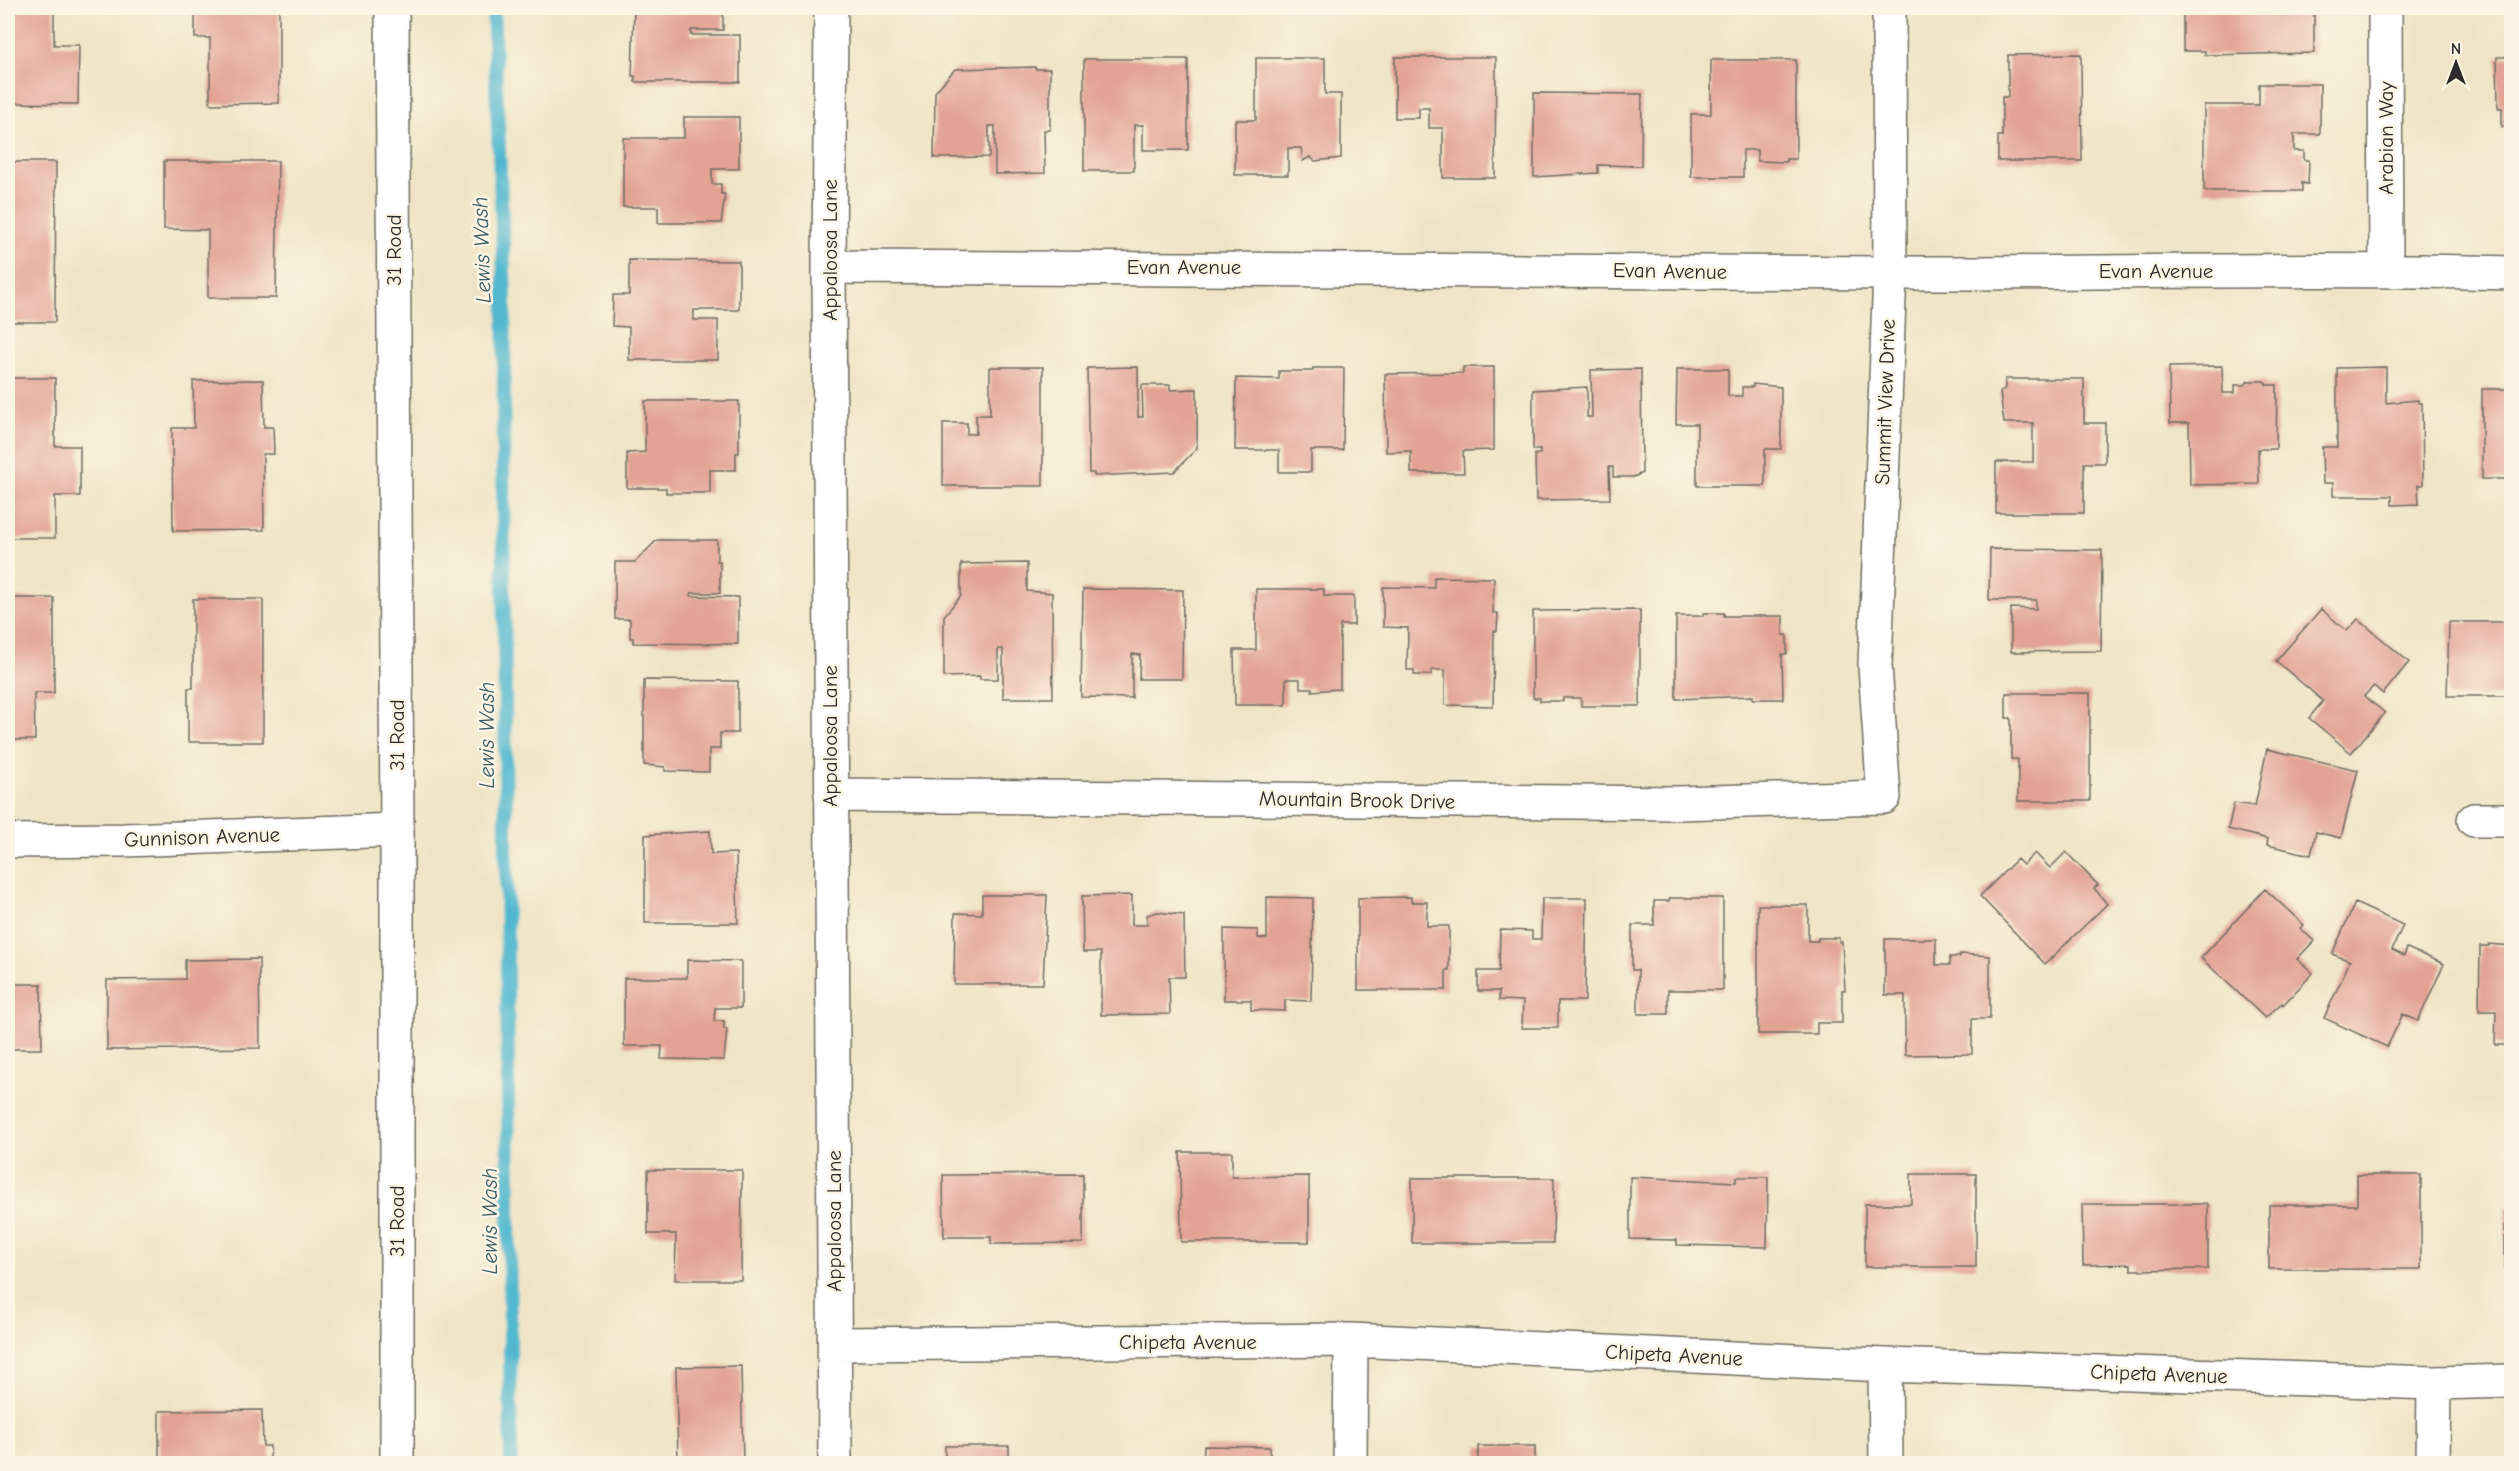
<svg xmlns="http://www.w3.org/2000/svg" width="2519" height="1471" font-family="'Comic Neue',sans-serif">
<rect width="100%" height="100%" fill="#fcf5e5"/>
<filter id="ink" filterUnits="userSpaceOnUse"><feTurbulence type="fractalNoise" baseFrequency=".0167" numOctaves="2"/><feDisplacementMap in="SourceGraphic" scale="12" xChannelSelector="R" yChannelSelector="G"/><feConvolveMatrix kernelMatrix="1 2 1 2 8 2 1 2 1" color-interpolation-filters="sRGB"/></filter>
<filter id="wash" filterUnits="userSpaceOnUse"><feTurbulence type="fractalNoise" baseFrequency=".008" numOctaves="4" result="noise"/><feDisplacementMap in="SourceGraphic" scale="24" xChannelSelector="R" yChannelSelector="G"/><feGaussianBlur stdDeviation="1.35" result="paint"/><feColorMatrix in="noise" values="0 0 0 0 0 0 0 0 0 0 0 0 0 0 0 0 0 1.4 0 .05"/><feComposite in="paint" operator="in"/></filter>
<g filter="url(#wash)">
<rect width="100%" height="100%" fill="#efe5c6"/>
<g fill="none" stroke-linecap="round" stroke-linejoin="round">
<path stroke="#51b8cf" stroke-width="14" d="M 493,8 L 505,296 L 503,462 L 511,1464"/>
</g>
<g id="blocks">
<path fill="#e2a394" d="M 8,8 L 54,8 L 54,45 L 79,45 L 78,104 L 8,103 Z
M 195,8 L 279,8 L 279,103 L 210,104 L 210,38 L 195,38 Z
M 634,8 L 723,8 L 723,30 L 691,30 L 691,35 L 740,35 L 740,82 L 635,82 L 635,76 L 632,76 Z
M 2183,8 L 2314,8 L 2314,53 L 2205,55 L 2205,51 L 2183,51 Z
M 2081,54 L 2082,161 L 1998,161 L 1998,136 L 2002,136 L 2002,97 L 2008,97 L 2008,55 Z
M 1395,57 L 1496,57 L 1495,178 L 1443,178 L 1443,128 L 1429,128 L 1429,108 L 1419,108 L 1419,118 L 1395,118 Z
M 2497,57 L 2512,57 L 2512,127 L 2502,127 L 2502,108 L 2498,108 Z
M 1256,58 L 1325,58 L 1325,94 L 1341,94 L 1341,158 L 1315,161 L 1310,157 L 1303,161 L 1301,148 L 1288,148 L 1288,175 L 1235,175 L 1235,120 L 1256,120 Z
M 1084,59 L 1188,59 L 1188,150 L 1143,150 L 1143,125 L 1134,125 L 1134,171 L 1084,171 Z
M 1711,60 L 1796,60 L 1796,159 L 1786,159 L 1786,162 L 1757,161 L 1757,150 L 1743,150 L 1743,177 L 1691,177 L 1691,114 L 1711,114 Z
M 1035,67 L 1035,69 L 1050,69 L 1050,130 L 1044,130 L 1045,173 L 995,174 L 995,126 L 989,126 L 989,157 L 934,158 L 935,92 L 955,69 Z
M 2259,84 L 2320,84 L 2320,134 L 2294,134 L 2294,151 L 2304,151 L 2304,160 L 2309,160 L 2308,184 L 2302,183 L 2302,191 L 2204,191 L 2204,105 L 2259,105 Z
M 1534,93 L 1642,94 L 1641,166 L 1598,165 L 1598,173 L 1534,177 Z
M 684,117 L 739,117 L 739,169 L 712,169 L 712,184 L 721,184 L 721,194 L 725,194 L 721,223 L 658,223 L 658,207 L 623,207 L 623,138 L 684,138 Z
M 164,161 L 278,161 L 276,298 L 208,298 L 208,230 L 164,229 Z
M 8,162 L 56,162 L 55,322 L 8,322 Z
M 629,260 L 739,261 L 739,310 L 694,310 L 694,320 L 718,320 L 718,360 L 629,360 L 629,327 L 612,326 L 613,295 L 629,295 Z
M 2222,366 L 2223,393 L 2235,393 L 2235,385 L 2245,385 L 2248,381 L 2264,381 L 2267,385 L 2277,385 L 2276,449 L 2258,449 L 2259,484 L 2190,485 L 2189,423 L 2170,423 L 2169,367 Z
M 990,367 L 1043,367 L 1043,486 L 943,486 L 943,423 L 967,423 L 967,434 L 976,434 L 976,415 L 990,415 Z
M 1138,367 L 1138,417 L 1143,417 L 1142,385 L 1170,385 L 1170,390 L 1197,389 L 1197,448 L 1174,472 L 1094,476 L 1094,473 L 1089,473 L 1087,368 Z
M 1463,367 L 1494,367 L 1494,450 L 1463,451 L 1464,473 L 1411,473 L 1411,451 L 1386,452 L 1385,374 L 1463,373 Z
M 2386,367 L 2386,403 L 2418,400 L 2418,403 L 2422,403 L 2423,485 L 2418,485 L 2419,504 L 2392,505 L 2392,496 L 2333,496 L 2333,483 L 2323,483 L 2322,447 L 2337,447 L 2337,368 Z
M 1313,368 L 1344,368 L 1343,450 L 1311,450 L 1311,472 L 1279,472 L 1279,450 L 1235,450 L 1236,378 L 1279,379 L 1279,371 L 1313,371 Z
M 1641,369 L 1642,473 L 1634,477 L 1613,477 L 1613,467 L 1609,467 L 1610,499 L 1536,500 L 1535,454 L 1540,454 L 1540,450 L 1533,450 L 1533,390 L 1587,387 L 1587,417 L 1592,417 L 1591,370 Z
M 1677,369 L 1728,369 L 1728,396 L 1742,396 L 1742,387 L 1753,387 L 1753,384 L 1781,387 L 1781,449 L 1765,449 L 1765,486 L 1697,486 L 1697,424 L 1676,424 Z
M 8,378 L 55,378 L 55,446 L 80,446 L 80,496 L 55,496 L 55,538 L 8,538 Z
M 2005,379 L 2084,379 L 2084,423 L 2105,423 L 2105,463 L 2084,463 L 2084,513 L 1996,513 L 1996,462 L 2033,462 L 2033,423 L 2004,423 L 2000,393 L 2005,388 Z
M 263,380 L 264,427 L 273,427 L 274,454 L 263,454 L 264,530 L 173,531 L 172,428 L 194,428 L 193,381 Z
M 2482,389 L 2512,389 L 2512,479 L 2482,479 Z
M 645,401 L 739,401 L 739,453 L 736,453 L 736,470 L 710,470 L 710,493 L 666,493 L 666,488 L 627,488 L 627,453 L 645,452 Z
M 657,540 L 717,540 L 717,561 L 720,561 L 720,593 L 691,593 L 691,596 L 738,597 L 738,644 L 633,643 L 633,638 L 630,638 L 630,619 L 615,619 L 615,562 L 635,562 Z
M 1990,549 L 2102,550 L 2101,651 L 2011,652 L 2011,608 L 2036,609 L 2036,600 L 1989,600 Z
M 1027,563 L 1027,591 L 1052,593 L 1053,698 L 1003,698 L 1003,649 L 998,649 L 998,679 L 980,679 L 980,676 L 944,677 L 944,616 L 961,596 L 961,564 Z
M 1434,577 L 1494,578 L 1493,613 L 1498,613 L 1497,631 L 1494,631 L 1493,706 L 1445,705 L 1445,670 L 1431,670 L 1431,675 L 1414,675 L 1414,670 L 1407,670 L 1408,628 L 1383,627 L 1383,587 L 1434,588 Z
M 1083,589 L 1183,590 L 1182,679 L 1139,679 L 1140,655 L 1132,654 L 1132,698 L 1081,697 Z
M 1256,589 L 1324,589 L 1324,596 L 1354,596 L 1354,625 L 1340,625 L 1340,689 L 1312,691 L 1312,688 L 1300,688 L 1300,679 L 1286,679 L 1286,705 L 1235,705 L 1234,650 L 1256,650 Z
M 8,598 L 54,598 L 54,693 L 34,693 L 35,740 L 8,740 Z
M 193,599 L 263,599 L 263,742 L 188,742 L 188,688 L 193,688 Z
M 2321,609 L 2347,631 L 2358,619 L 2409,662 L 2383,694 L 2374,686 L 2364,696 L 2385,713 L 2351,753 L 2309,718 L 2323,701 L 2276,661 Z
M 1640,610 L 1640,706 L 1581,706 L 1581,698 L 1563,698 L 1563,701 L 1540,701 L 1540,698 L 1533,698 L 1533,611 Z
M 1703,613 L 1724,613 L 1724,616 L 1783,616 L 1783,635 L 1787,635 L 1787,654 L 1782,654 L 1783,699 L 1753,699 L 1753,696 L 1676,699 L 1676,616 L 1703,616 Z
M 2449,622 L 2512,622 L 2510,696 L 2447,696 Z
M 644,680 L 738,681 L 738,733 L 720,733 L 720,749 L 709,749 L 709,772 L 665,771 L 665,767 L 644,765 Z
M 2006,693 L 2090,693 L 2090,801 L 2018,801 L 2018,759 L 2011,759 L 2011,718 L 2006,718 Z
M 2267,749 L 2358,770 L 2341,838 L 2316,832 L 2311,855 L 2267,845 L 2268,839 L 2228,829 L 2234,803 L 2255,806 Z
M 710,831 L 711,854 L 736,853 L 738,923 L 645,923 L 645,835 Z
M 2066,852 L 2098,885 L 2094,888 L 2107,904 L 2045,964 L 1980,896 L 2017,859 L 2023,865 L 2035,853 L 2050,868 Z
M 2265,889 L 2304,925 L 2300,928 L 2314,941 L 2297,959 L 2313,973 L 2283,1005 L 2282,1003 L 2265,1018 L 2201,958 Z
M 982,895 L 1047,895 L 1043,984 L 954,984 L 955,913 L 982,914 Z
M 1132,895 L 1132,925 L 1147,925 L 1147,915 L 1157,912 L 1184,915 L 1185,977 L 1169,977 L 1170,1014 L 1101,1015 L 1101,952 L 1083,952 L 1082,896 Z
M 1267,897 L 1313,898 L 1311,1001 L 1285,1000 L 1285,1011 L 1251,1010 L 1251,1000 L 1224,1000 L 1224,929 L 1258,930 L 1258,938 L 1267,939 Z
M 1411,897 L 1411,902 L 1427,902 L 1427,926 L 1449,926 L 1449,970 L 1446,970 L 1446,990 L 1358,990 L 1358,898 Z
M 1542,898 L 1587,898 L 1585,1001 L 1558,1001 L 1558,1028 L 1522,1028 L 1523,1001 L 1499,1000 L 1499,991 L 1478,991 L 1478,971 L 1499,971 L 1500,930 L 1532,931 L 1532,939 L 1541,939 Z
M 1670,898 L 1723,898 L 1723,990 L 1668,990 L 1668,1014 L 1638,1014 L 1638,970 L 1632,970 L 1632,925 L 1654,925 L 1654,901 L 1669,901 Z
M 2355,903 L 2403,925 L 2392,950 L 2404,956 L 2407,948 L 2444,964 L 2418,1021 L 2403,1014 L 2387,1047 L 2324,1018 L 2350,961 L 2332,954 Z
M 1758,905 L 1808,905 L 1808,941 L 1818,941 L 1818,938 L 1839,938 L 1839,942 L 1842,942 L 1845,990 L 1842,990 L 1842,1023 L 1817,1023 L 1817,1034 L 1758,1034 Z
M 1885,939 L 1936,939 L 1936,965 L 1950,965 L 1950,957 L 1960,957 L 1960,954 L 1990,956 L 1990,1019 L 1972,1019 L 1972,1054 L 1905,1055 L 1905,995 L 1885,995 Z
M 2489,944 L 2512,946 L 2512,1045 L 2495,1045 L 2496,1011 L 2479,1011 L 2480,946 L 2489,946 Z
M 259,959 L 260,1048 L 107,1050 L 107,980 L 185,979 L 185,960 Z
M 687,960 L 741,961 L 741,1008 L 715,1008 L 714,1021 L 724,1021 L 724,1029 L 727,1029 L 724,1060 L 661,1059 L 662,1046 L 624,1046 L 624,978 L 687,978 Z
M 8,984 L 41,984 L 42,1049 L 8,1049 Z
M 1180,1152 L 1232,1152 L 1232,1177 L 1309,1176 L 1309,1242 L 1181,1242 Z
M 648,1170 L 742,1170 L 741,1280 L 675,1280 L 676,1234 L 648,1234 Z
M 1083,1174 L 1083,1243 L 991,1244 L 991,1237 L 944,1237 L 943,1175 Z
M 1911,1174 L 1976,1174 L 1976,1267 L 1865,1267 L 1865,1204 L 1911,1204 Z
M 2357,1175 L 2421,1175 L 2421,1269 L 2269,1269 L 2269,1205 L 2357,1205 Z
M 1630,1177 L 1736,1182 L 1736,1177 L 1768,1177 L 1767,1247 L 1677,1245 L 1677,1240 L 1630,1239 Z
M 1412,1178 L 1554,1178 L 1553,1243 L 1412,1243 Z
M 2082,1204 L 2208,1204 L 2208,1269 L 2131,1270 L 2131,1264 L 2083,1265 Z
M 2505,1207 L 2512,1207 L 2512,1268 L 2505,1268 Z
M 741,1366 L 743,1464 L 678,1464 L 676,1367 Z
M 262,1410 L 263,1446 L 270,1446 L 270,1464 L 159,1464 L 159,1411 Z
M 945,1446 L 1009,1446 L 1009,1464 L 945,1464 Z
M 1204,1446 L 1270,1447 L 1270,1464 L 1203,1464 Z
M 1478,1446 L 1535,1446 L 1535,1464 L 1478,1464 Z"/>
</g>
</g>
<g filter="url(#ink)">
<use href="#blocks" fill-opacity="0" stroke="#706c61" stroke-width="1.5"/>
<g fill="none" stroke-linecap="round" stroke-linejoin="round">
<g stroke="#706c61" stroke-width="36">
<path id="minor" d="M 392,8 L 397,830 L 397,1464
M 831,8 L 829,267 L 835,1464
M 2385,8 L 2386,269
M 829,267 C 1182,267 1534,271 1886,273 C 2095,274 2303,267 2512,273
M 831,795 L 1678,803 L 1884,797 L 1875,666 L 1890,273 L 1889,8
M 2474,820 L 2512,820
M 8,841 L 124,840 L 397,830
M 835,1344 L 1351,1340 L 1885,1365 L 2434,1383 L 2512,1381
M 1885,1365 L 1886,1464
M 1350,1464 L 1351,1340
M 2433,1464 L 2434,1383"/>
</g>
<use href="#minor" stroke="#fff" stroke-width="33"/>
</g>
</g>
<g text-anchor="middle" stroke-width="5" stroke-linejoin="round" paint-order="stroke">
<g font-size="21" fill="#2b2b2b" stroke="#fcf5e5">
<text transform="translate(2386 138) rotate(-90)" y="7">Arabian Way</text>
<text transform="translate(394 250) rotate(-90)" y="7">31 Road</text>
<text transform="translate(830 250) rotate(-90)" y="7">Appaloosa Lane</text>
<text x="1184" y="274">Evan Avenue</text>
<text transform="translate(1670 271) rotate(1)" y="7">Evan Avenue</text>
<text x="2156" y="278">Evan Avenue</text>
<text transform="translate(1885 402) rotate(-88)" y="7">Summit View Drive</text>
<text transform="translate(397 735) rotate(-90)" y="7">31 Road</text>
<text transform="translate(830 736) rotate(-90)" y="7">Appaloosa Lane</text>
<text transform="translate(1357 800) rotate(1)" y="7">Mountain Brook Drive</text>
<text transform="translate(202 837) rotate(-2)" y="7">Gunnison Avenue</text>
<text transform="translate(397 1221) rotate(-90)" y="7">31 Road</text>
<text transform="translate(834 1221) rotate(-90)" y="7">Appaloosa Lane</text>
<text x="1188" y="1349">Chipeta Avenue</text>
<text transform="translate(1674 1355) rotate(3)" y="7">Chipeta Avenue</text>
<text transform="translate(2159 1374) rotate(2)" y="7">Chipeta Avenue</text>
</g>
<g font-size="22" font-style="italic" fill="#385c64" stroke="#fcf5e5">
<text transform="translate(481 250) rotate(-92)" y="8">Lewis Wash</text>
<text transform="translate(486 735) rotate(-90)" y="8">Lewis Wash</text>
<text transform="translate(489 1221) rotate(-90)" y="8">Lewis Wash</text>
</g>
</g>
<rect width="2519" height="1471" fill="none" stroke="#fcf5e5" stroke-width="30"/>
<g transform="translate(2456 63)" stroke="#fcf5e5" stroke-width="4.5" paint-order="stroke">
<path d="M0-4.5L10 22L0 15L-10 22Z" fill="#2b2b2b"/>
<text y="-9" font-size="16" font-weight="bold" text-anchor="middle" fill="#2b2b2b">N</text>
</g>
</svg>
